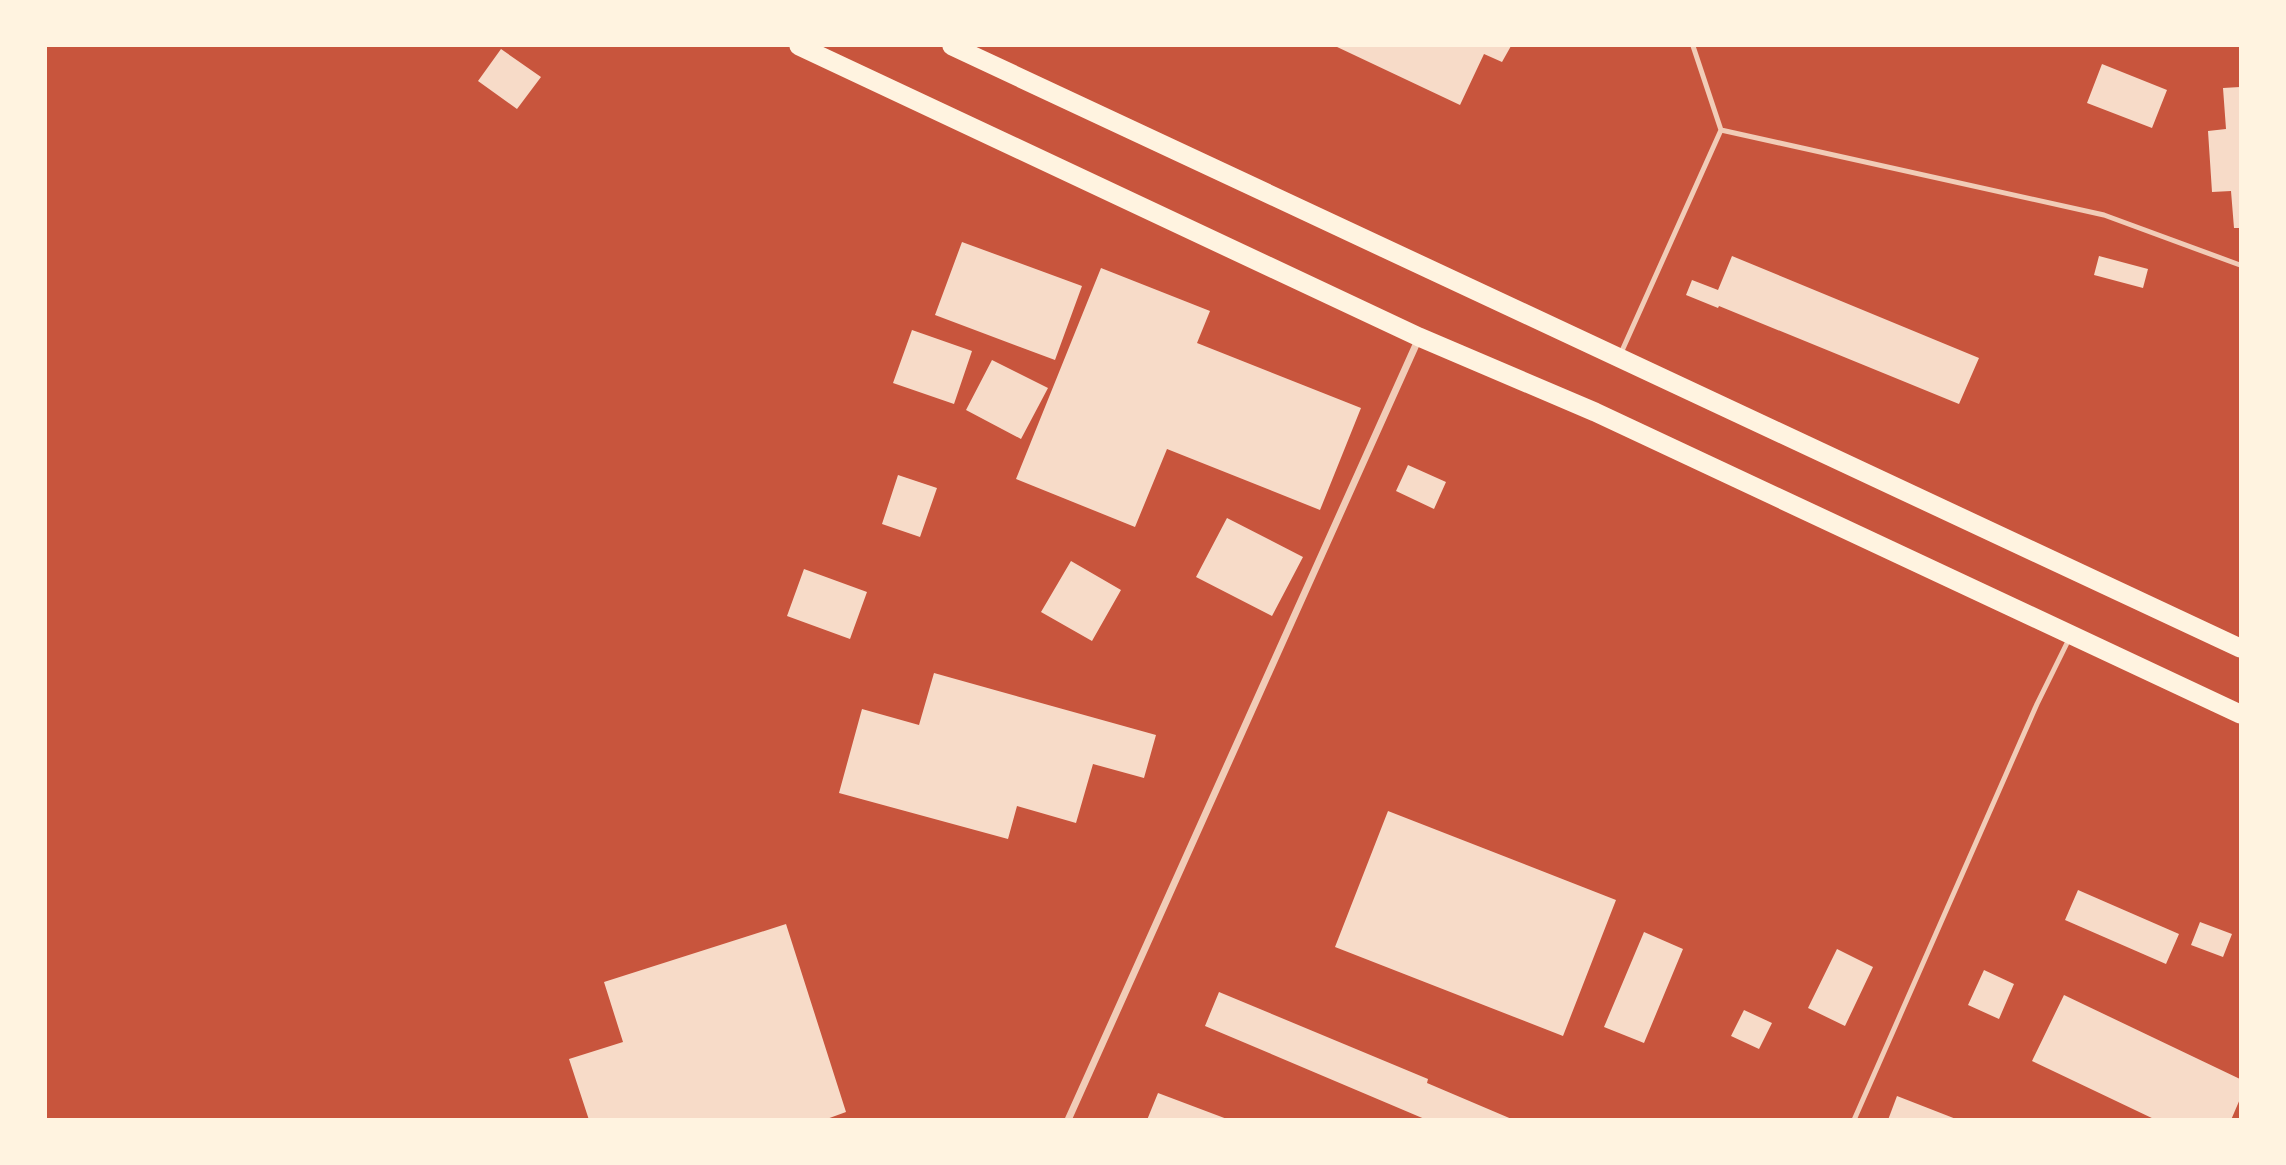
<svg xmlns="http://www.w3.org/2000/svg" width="2286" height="1165" font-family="Mulish,sans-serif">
<rect width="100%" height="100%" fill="#c8553d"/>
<path fill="#f7dbc8" d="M 1335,46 L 1511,46 L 1502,62 L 1484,54 L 1460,105 Z
M 501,49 L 541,77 L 517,109 L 478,81 Z
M 2102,64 L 2167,90 L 2152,128 L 2087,103 Z
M 2240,87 L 2240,228 L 2234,228 L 2231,191 L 2212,192 L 2208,131 L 2226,129 L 2223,88 Z
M 962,242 L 1082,286 L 1055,360 L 935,315 Z
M 1732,256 L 1979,358 L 1959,404 L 1719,306 L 1718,308 L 1686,295 L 1692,280 L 1718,290 Z
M 2099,256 L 2148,269 L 2143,288 L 2094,275 Z
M 1101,268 L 1210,311 L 1197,343 L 1361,408 L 1320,510 L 1167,449 L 1135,527 L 1016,479 Z
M 912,330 L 972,351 L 954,404 L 893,383 Z
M 992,360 L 1048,388 L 1021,439 L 966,410 Z
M 1408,465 L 1446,482 L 1434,509 L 1396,491 Z
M 898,475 L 937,488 L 920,537 L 882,524 Z
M 1227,518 L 1303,557 L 1272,616 L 1196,577 Z
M 1071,561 L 1121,590 L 1092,641 L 1041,612 Z
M 804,569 L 867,592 L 850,639 L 787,616 Z
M 934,673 L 1156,735 L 1144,778 L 1093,764 L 1076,823 L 1017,806 L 1008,839 L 839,793 L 862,709 L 919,725 Z
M 1388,811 L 1616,900 L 1563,1036 L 1335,947 Z
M 2078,890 L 2179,934 L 2166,964 L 2065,920 Z
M 2200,922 L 2232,934 L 2223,957 L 2191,945 Z
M 786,924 L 846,1112 L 824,1120 L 589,1120 L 569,1059 L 623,1042 L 604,982 Z
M 1644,932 L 1683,949 L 1644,1043 L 1604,1027 Z
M 1837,949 L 1873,967 L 1845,1026 L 1808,1008 Z
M 1984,970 L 2014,984 L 1999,1019 L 1968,1005 Z
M 1219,992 L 1428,1079 L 1427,1083 L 1514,1120 L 1427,1120 L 1205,1026 Z
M 2064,995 L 2240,1079 L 2240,1099 L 2231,1120 L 2156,1120 L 2032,1061 Z
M 1744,1010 L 1772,1023 L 1759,1049 L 1731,1036 Z
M 1158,1093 L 1227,1119 L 1227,1120 L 1147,1120 Z
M 1897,1096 L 1956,1119 L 1956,1120 L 1888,1120 Z"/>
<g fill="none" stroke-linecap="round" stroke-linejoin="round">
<path stroke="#f1ccb7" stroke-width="5" d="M 1693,46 L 1721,130
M 1621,353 L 1721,130 L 2104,215 L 2240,265
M 1854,1120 L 2037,704 L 2070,637"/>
<path stroke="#f1ccb7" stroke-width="7" d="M 1068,1120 L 1419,338"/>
<path stroke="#fff3e0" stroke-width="19" d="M 799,46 L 1419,337 L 1595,412 L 2240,714
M 952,46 L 2240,648"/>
</g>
<rect width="2286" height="1165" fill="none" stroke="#fff3e0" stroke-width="94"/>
</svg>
